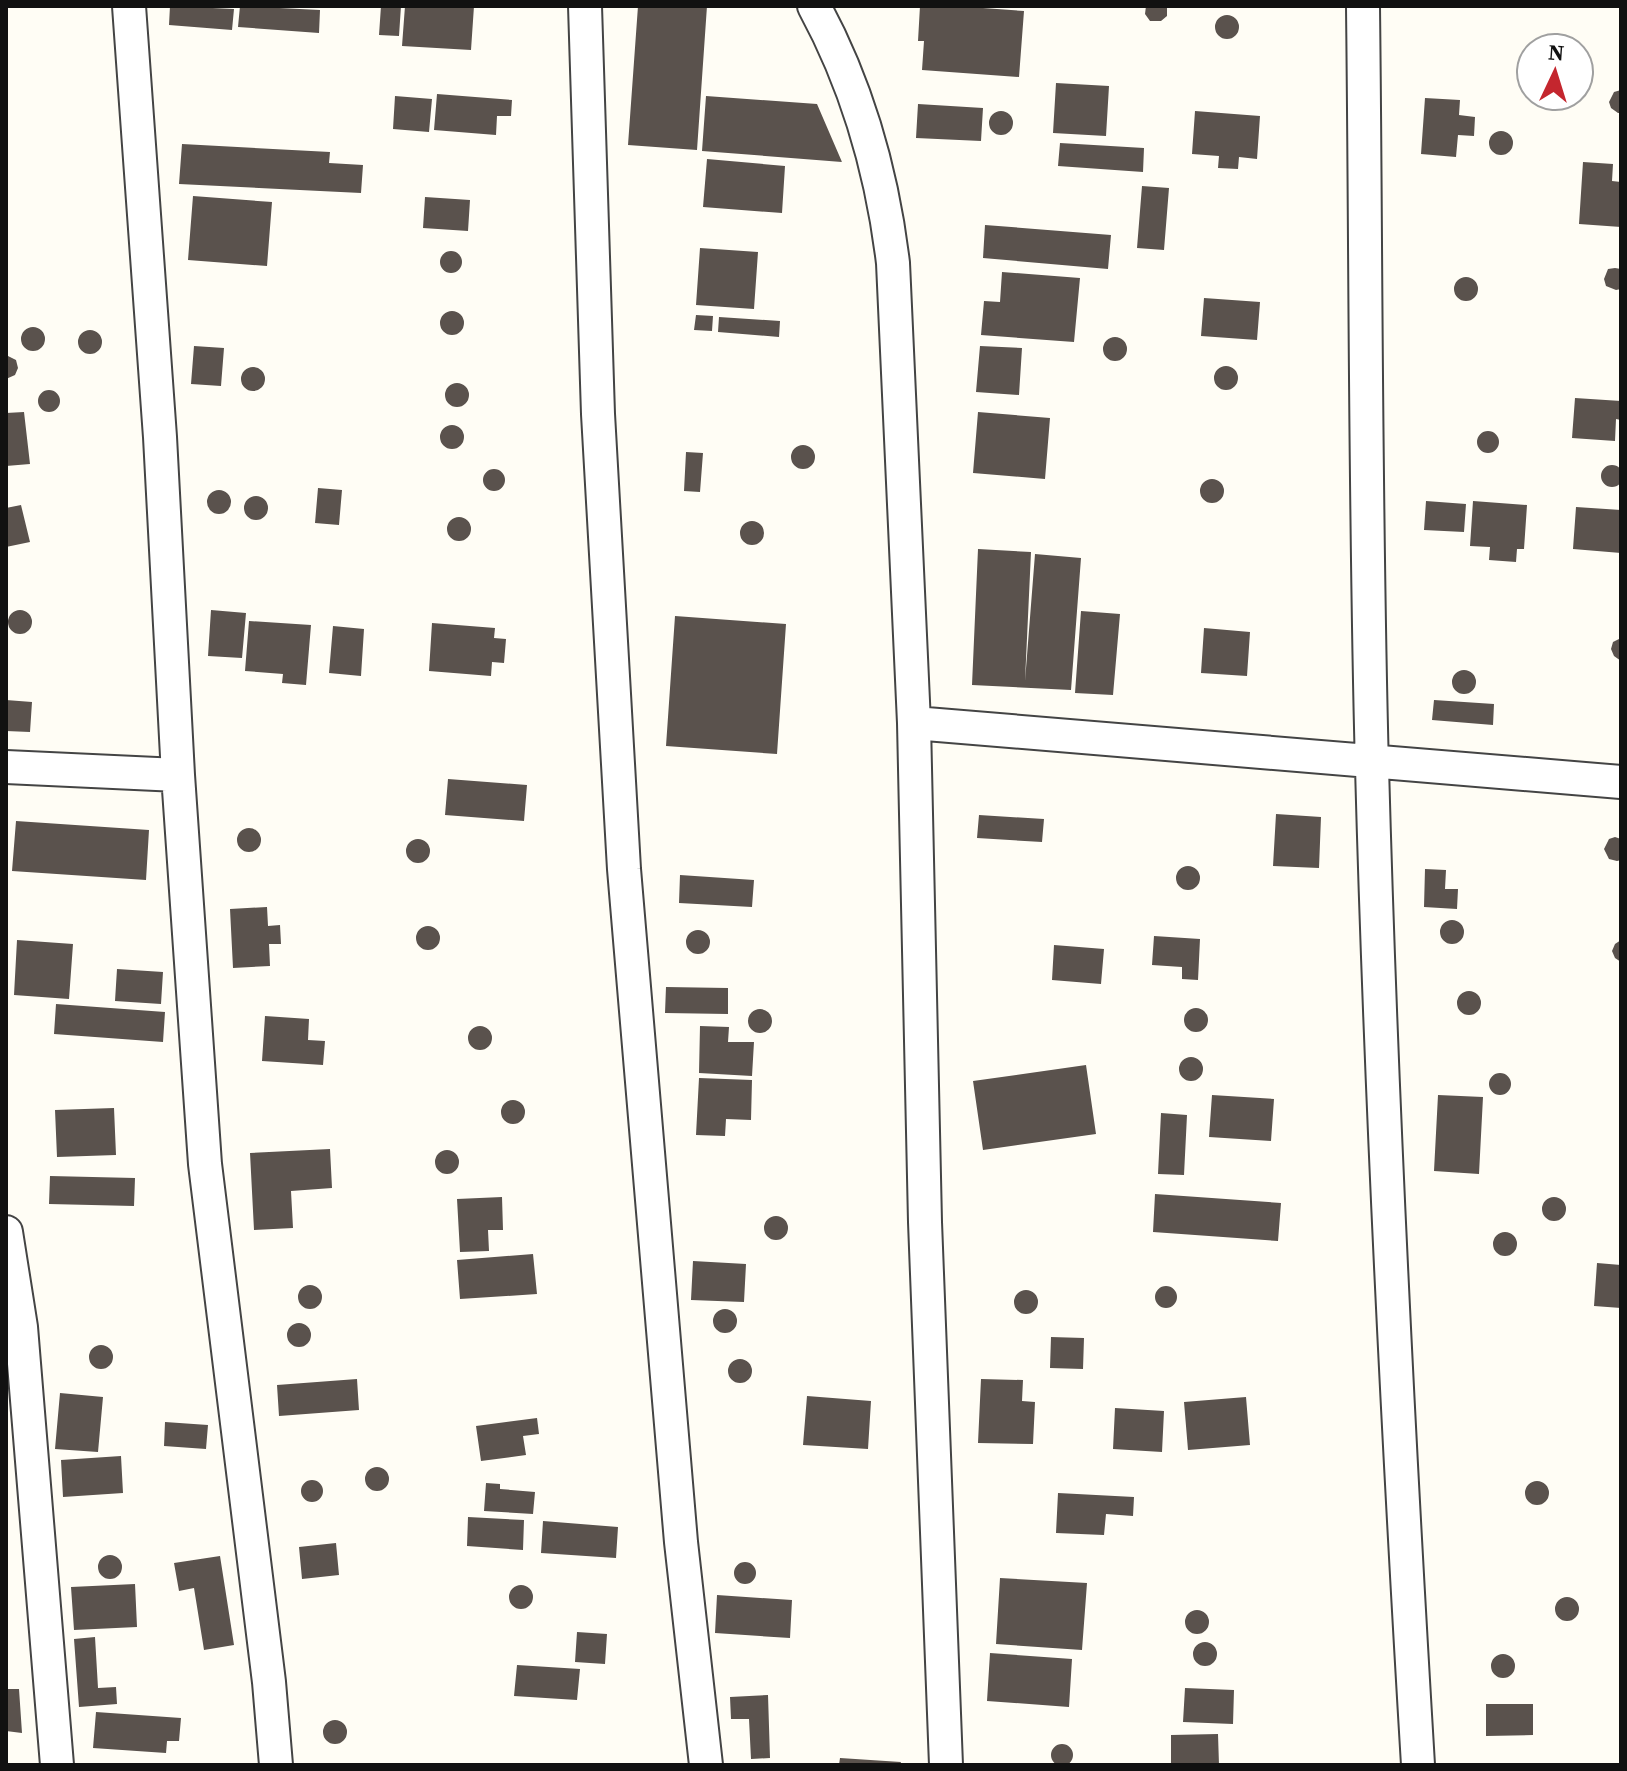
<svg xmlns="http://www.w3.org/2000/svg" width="1627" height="1771" font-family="'Source Serif 4',serif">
<rect width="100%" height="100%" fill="#fffdf5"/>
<path fill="#5a524d" d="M 170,6 L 234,9 L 232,30 L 169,25 Z
M 240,6 L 320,10 L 319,33 L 238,27 Z
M 381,6 L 401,6 L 399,36 L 379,35 Z
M 405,6 L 474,6 L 471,50 L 402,46 Z
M 638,6 L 707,6 L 697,150 L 628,145 Z
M 920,6 L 983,6 L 983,8 L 1024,11 L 1019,77 L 922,70 L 924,41 L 918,41 Z
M 1146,6 L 1167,6 L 1167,16 L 1161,21 L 1150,21 L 1145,14 Z
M1215 27a12 12 0 1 1 24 0a12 12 0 1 1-24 0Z
M 1056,83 L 1109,86 L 1106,136 L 1053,133 Z
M 1621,90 L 1621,113 L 1618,113 L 1611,108 L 1609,102 L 1614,92 Z
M 437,94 L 512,100 L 511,116 L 497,116 L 496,135 L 434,130 Z
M 395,96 L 432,99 L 429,132 L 393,129 Z
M 706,96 L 817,104 L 842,162 L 702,151 Z
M 1425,98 L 1460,100 L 1459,115 L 1475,117 L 1474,136 L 1458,135 L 1456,157 L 1421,154 Z
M 918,104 L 983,108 L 981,141 L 916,138 Z
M 1195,111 L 1260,116 L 1257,159 L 1239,157 L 1238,169 L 1218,168 L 1219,156 L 1192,154 Z
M989 123a12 12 0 1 1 24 0a12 12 0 1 1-24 0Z
M1489 143a12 12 0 1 1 24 0a12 12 0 1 1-24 0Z
M 1060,143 L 1144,148 L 1143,172 L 1058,166 Z
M 182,144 L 330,152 L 329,163 L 363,165 L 361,193 L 179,184 Z
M 707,159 L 785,166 L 782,213 L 703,207 Z
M 1583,162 L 1613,164 L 1612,181 L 1621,182 L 1621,227 L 1579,224 Z
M 1142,186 L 1169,188 L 1164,250 L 1137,248 Z
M 193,196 L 272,202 L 267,266 L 188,260 Z
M 425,197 L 470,200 L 468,231 L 423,228 Z
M 985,225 L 1111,235 L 1108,269 L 983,258 Z
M 700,248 L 758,252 L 754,309 L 696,305 Z
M440 262a11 11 0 1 1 22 0a11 11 0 1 1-22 0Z
M 1615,268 L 1621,269 L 1621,289 L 1616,290 L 1606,286 L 1604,279 L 1608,269 Z
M 1002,272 L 1080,278 L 1074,342 L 981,335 L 984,301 L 1000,302 Z
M1454 289a12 12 0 1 1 24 0a12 12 0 1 1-24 0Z
M 1204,298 L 1260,302 L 1257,340 L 1201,336 Z
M440 323a12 12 0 1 1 24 0a12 12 0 1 1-24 0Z
M 696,315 L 713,316 L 712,331 L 694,330 Z
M 719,317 L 780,321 L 779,337 L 718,332 Z
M21 339a12 12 0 1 1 24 0a12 12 0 1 1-24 0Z
M78 342a12 12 0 1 1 24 0a12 12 0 1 1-24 0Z
M1103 349a12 12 0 1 1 24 0a12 12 0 1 1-24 0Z
M 194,346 L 224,348 L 221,386 L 191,384 Z
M 980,346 L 1022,348 L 1019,395 L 976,392 Z
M 6,355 L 16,360 L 18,368 L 15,375 L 6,379 Z
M1214 378a12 12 0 1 1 24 0a12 12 0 1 1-24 0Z
M241 379a12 12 0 1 1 24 0a12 12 0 1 1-24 0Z
M445 395a12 12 0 1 1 24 0a12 12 0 1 1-24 0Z
M38 401a11 11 0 1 1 22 0a11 11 0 1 1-22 0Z
M 1575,398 L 1621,401 L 1621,420 L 1616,419 L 1615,441 L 1572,438 Z
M 24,412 L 30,464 L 6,466 L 6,413 Z
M 978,412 L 1050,418 L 1045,479 L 973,473 Z
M440 437a12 12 0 1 1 24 0a12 12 0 1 1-24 0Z
M1477 442a11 11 0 1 1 22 0a11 11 0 1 1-22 0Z
M791 457a12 12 0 1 1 24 0a12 12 0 1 1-24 0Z
M 686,452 L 703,453 L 700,492 L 684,491 Z
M1601 476a11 11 0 1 1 22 0a11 11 0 1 1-22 0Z
M483 480a11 11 0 1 1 22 0a11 11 0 1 1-22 0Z
M1200 491a12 12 0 1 1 24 0a12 12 0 1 1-24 0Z
M 318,488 L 342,490 L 339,525 L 315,523 Z
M207 502a12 12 0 1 1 24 0a12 12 0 1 1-24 0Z
M244 508a12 12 0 1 1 24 0a12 12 0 1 1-24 0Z
M 1426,501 L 1466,504 L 1464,532 L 1424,530 Z
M 1473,501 L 1527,505 L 1524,549 L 1517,549 L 1516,562 L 1489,560 L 1490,547 L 1470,546 Z
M 21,505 L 30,542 L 6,547 L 6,508 Z
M 1576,507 L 1621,510 L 1621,553 L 1573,549 Z
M447 529a12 12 0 1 1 24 0a12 12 0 1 1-24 0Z
M740 533a12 12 0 1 1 24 0a12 12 0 1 1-24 0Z
M 978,549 L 1031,552 L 1025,681 L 1035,554 L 1081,558 L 1071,690 L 972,685 Z
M 211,610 L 246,613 L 242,658 L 208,656 Z
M8 622a12 12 0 1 1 24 0a12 12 0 1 1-24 0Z
M 1081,611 L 1120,614 L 1113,695 L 1075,693 Z
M 675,616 L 786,624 L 777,754 L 666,746 Z
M 249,621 L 311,625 L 306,685 L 282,683 L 283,674 L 245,671 Z
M 432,623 L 495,628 L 494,638 L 506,639 L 504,663 L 492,662 L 491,676 L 429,671 Z
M 333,626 L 364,629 L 361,676 L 329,673 Z
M 1204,628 L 1250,632 L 1247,676 L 1201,673 Z
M 1621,638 L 1621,661 L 1614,656 L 1611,649 L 1613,642 Z
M1452 682a12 12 0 1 1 24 0a12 12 0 1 1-24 0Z
M 6,700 L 32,702 L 30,732 L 6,731 Z
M 1434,700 L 1494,704 L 1493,725 L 1432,720 Z
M 448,779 L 527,785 L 524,821 L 445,815 Z
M 1276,814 L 1321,817 L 1319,868 L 1273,866 Z
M 979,815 L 1044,819 L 1042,842 L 977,838 Z
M 16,821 L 149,830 L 146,880 L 12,871 Z
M237 840a12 12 0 1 1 24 0a12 12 0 1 1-24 0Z
M 1615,837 L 1621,839 L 1621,860 L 1617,861 L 1609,859 L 1604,849 L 1609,839 Z
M406 851a12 12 0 1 1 24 0a12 12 0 1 1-24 0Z
M1176 878a12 12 0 1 1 24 0a12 12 0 1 1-24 0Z
M 1425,869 L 1446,870 L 1445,889 L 1458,889 L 1457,909 L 1424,907 Z
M 680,875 L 754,880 L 752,907 L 679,903 Z
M 267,907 L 268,926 L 280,925 L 281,944 L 269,944 L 270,966 L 233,968 L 230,909 Z
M1440 932a12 12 0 1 1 24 0a12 12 0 1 1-24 0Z
M416 938a12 12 0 1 1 24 0a12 12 0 1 1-24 0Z
M686 942a12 12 0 1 1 24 0a12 12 0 1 1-24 0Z
M 1154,936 L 1200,939 L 1198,980 L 1182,979 L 1182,967 L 1152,965 Z
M 17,940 L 73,944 L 69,999 L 14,995 Z
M 1621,940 L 1621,962 L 1615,958 L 1612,951 L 1615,944 Z
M 1054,945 L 1104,949 L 1101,984 L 1052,980 Z
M 117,969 L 163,972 L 161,1004 L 115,1001 Z
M 666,987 L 728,988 L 728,1014 L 665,1013 Z
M1457 1003a12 12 0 1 1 24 0a12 12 0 1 1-24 0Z
M 56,1004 L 165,1012 L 163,1042 L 54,1034 Z
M1184 1020a12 12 0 1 1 24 0a12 12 0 1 1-24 0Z
M748 1021a12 12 0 1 1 24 0a12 12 0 1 1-24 0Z
M 265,1016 L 309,1019 L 308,1040 L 325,1041 L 323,1065 L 262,1061 Z
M 700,1026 L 729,1027 L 728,1042 L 754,1042 L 752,1076 L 699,1073 Z
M468 1038a12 12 0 1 1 24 0a12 12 0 1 1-24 0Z
M1179 1069a12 12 0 1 1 24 0a12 12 0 1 1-24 0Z
M 1086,1065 L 1096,1134 L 983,1150 L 973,1081 Z
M1489 1084a11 11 0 1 1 22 0a11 11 0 1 1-22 0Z
M 699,1078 L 752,1080 L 751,1120 L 726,1119 L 725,1136 L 696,1135 Z
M 1212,1095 L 1274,1099 L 1271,1141 L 1209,1137 Z
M 1438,1095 L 1483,1097 L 1479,1174 L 1434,1171 Z
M501 1112a12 12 0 1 1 24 0a12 12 0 1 1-24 0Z
M 114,1108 L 116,1155 L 57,1157 L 55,1110 Z
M 1161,1113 L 1187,1115 L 1184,1175 L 1158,1174 Z
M 330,1149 L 332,1188 L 291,1191 L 293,1228 L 254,1230 L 250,1153 Z
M435 1162a12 12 0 1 1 24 0a12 12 0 1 1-24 0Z
M 50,1176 L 135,1178 L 134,1206 L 49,1204 Z
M 1155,1194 L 1281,1203 L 1278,1241 L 1153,1232 Z
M 502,1197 L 503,1230 L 488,1230 L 489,1251 L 460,1252 L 457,1199 Z
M1542 1209a12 12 0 1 1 24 0a12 12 0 1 1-24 0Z
M764 1228a12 12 0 1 1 24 0a12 12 0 1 1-24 0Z
M1493 1244a12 12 0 1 1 24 0a12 12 0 1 1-24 0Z
M 533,1254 L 537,1294 L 460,1299 L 457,1260 Z
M 693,1261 L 746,1264 L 744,1302 L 691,1300 Z
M 1597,1263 L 1621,1265 L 1621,1308 L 1594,1306 Z
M298 1297a12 12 0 1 1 24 0a12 12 0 1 1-24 0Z
M1155 1297a11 11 0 1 1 22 0a11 11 0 1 1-22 0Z
M1014 1302a12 12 0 1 1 24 0a12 12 0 1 1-24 0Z
M713 1321a12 12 0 1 1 24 0a12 12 0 1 1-24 0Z
M287 1335a12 12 0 1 1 24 0a12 12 0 1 1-24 0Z
M 1051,1337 L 1084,1338 L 1083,1369 L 1050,1368 Z
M89 1357a12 12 0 1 1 24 0a12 12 0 1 1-24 0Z
M728 1371a12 12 0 1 1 24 0a12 12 0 1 1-24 0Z
M 357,1379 L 359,1410 L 279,1416 L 277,1385 Z
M 981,1379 L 1023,1380 L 1022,1401 L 1035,1402 L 1033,1444 L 978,1443 Z
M 60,1393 L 103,1397 L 98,1452 L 55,1449 Z
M 807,1396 L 871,1401 L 868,1449 L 803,1445 Z
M 1246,1397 L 1250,1445 L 1188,1450 L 1184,1402 Z
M 1115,1408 L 1164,1411 L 1162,1452 L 1113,1449 Z
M 537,1418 L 539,1434 L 523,1436 L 526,1455 L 481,1461 L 476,1426 Z
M 165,1422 L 208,1425 L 206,1449 L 164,1446 Z
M 121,1456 L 123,1493 L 63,1497 L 61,1460 Z
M365 1479a12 12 0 1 1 24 0a12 12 0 1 1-24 0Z
M301 1491a11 11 0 1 1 22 0a11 11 0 1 1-22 0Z
M1525 1493a12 12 0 1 1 24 0a12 12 0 1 1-24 0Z
M 486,1483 L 500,1484 L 500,1489 L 535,1492 L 533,1514 L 484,1511 Z
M 1058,1493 L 1134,1497 L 1133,1516 L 1106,1514 L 1104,1535 L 1056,1533 Z
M 468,1517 L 524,1520 L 523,1550 L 467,1546 Z
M 543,1521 L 618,1527 L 616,1558 L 541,1553 Z
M 336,1543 L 339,1575 L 302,1579 L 299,1547 Z
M98 1567a12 12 0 1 1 24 0a12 12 0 1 1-24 0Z
M 220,1556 L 234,1645 L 204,1650 L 194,1588 L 179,1591 L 174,1563 Z
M734 1573a11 11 0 1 1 22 0a11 11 0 1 1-22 0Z
M 1000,1578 L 1087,1583 L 1082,1650 L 996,1644 Z
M 135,1584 L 137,1627 L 74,1630 L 71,1587 Z
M509 1597a12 12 0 1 1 24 0a12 12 0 1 1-24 0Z
M 717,1595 L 792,1600 L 790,1638 L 715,1633 Z
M1555 1609a12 12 0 1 1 24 0a12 12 0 1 1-24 0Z
M1185 1622a12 12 0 1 1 24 0a12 12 0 1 1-24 0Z
M 577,1632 L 607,1634 L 605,1664 L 575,1662 Z
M 95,1637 L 98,1688 L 116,1687 L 117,1704 L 79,1707 L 74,1639 Z
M1193 1654a12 12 0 1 1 24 0a12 12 0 1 1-24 0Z
M 990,1653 L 1072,1659 L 1069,1707 L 987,1701 Z
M1491 1666a12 12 0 1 1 24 0a12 12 0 1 1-24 0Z
M 517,1665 L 580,1669 L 577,1700 L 514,1696 Z
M 1185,1688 L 1234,1690 L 1233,1724 L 1183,1722 Z
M 6,1689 L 19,1689 L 22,1733 L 6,1731 Z
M 768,1695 L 770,1758 L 751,1759 L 749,1719 L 731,1719 L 730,1697 Z
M 1486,1704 L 1533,1704 L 1533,1735 L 1486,1736 Z
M 96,1712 L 181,1718 L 179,1741 L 167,1741 L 166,1753 L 93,1748 Z
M323 1732a12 12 0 1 1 24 0a12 12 0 1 1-24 0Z
M 1218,1734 L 1219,1765 L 1171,1765 L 1171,1735 Z
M1051 1755a11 11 0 1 1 22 0a11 11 0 1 1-22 0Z
M 840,1758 L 901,1762 L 900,1765 L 839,1765 Z"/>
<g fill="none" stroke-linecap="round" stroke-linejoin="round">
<g stroke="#444" stroke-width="36">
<path id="street" d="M 129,6 L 160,437 L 178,775 L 205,1164 L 269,1682 L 276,1765
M 585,6 L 598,414 L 624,869 L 681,1542 L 706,1765
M 814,6 C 858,87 882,171 893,263 L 914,723 L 925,1222 L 946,1765
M 1363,6 C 1366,259 1365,513 1372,767 C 1381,1100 1398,1432 1418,1765
M 914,723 L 1621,782
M 6,767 L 178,775
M 6,1232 L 21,1327 L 57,1765"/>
</g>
<use href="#street" stroke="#fff" stroke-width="32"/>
</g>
<rect width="1627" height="1771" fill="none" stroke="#111111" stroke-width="16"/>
<g transform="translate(1555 72) rotate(4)"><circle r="38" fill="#ffffff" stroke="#a0a0a0" stroke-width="2"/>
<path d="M0-6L14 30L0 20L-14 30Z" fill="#c4262e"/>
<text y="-12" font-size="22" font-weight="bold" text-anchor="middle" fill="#111111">N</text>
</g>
</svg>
